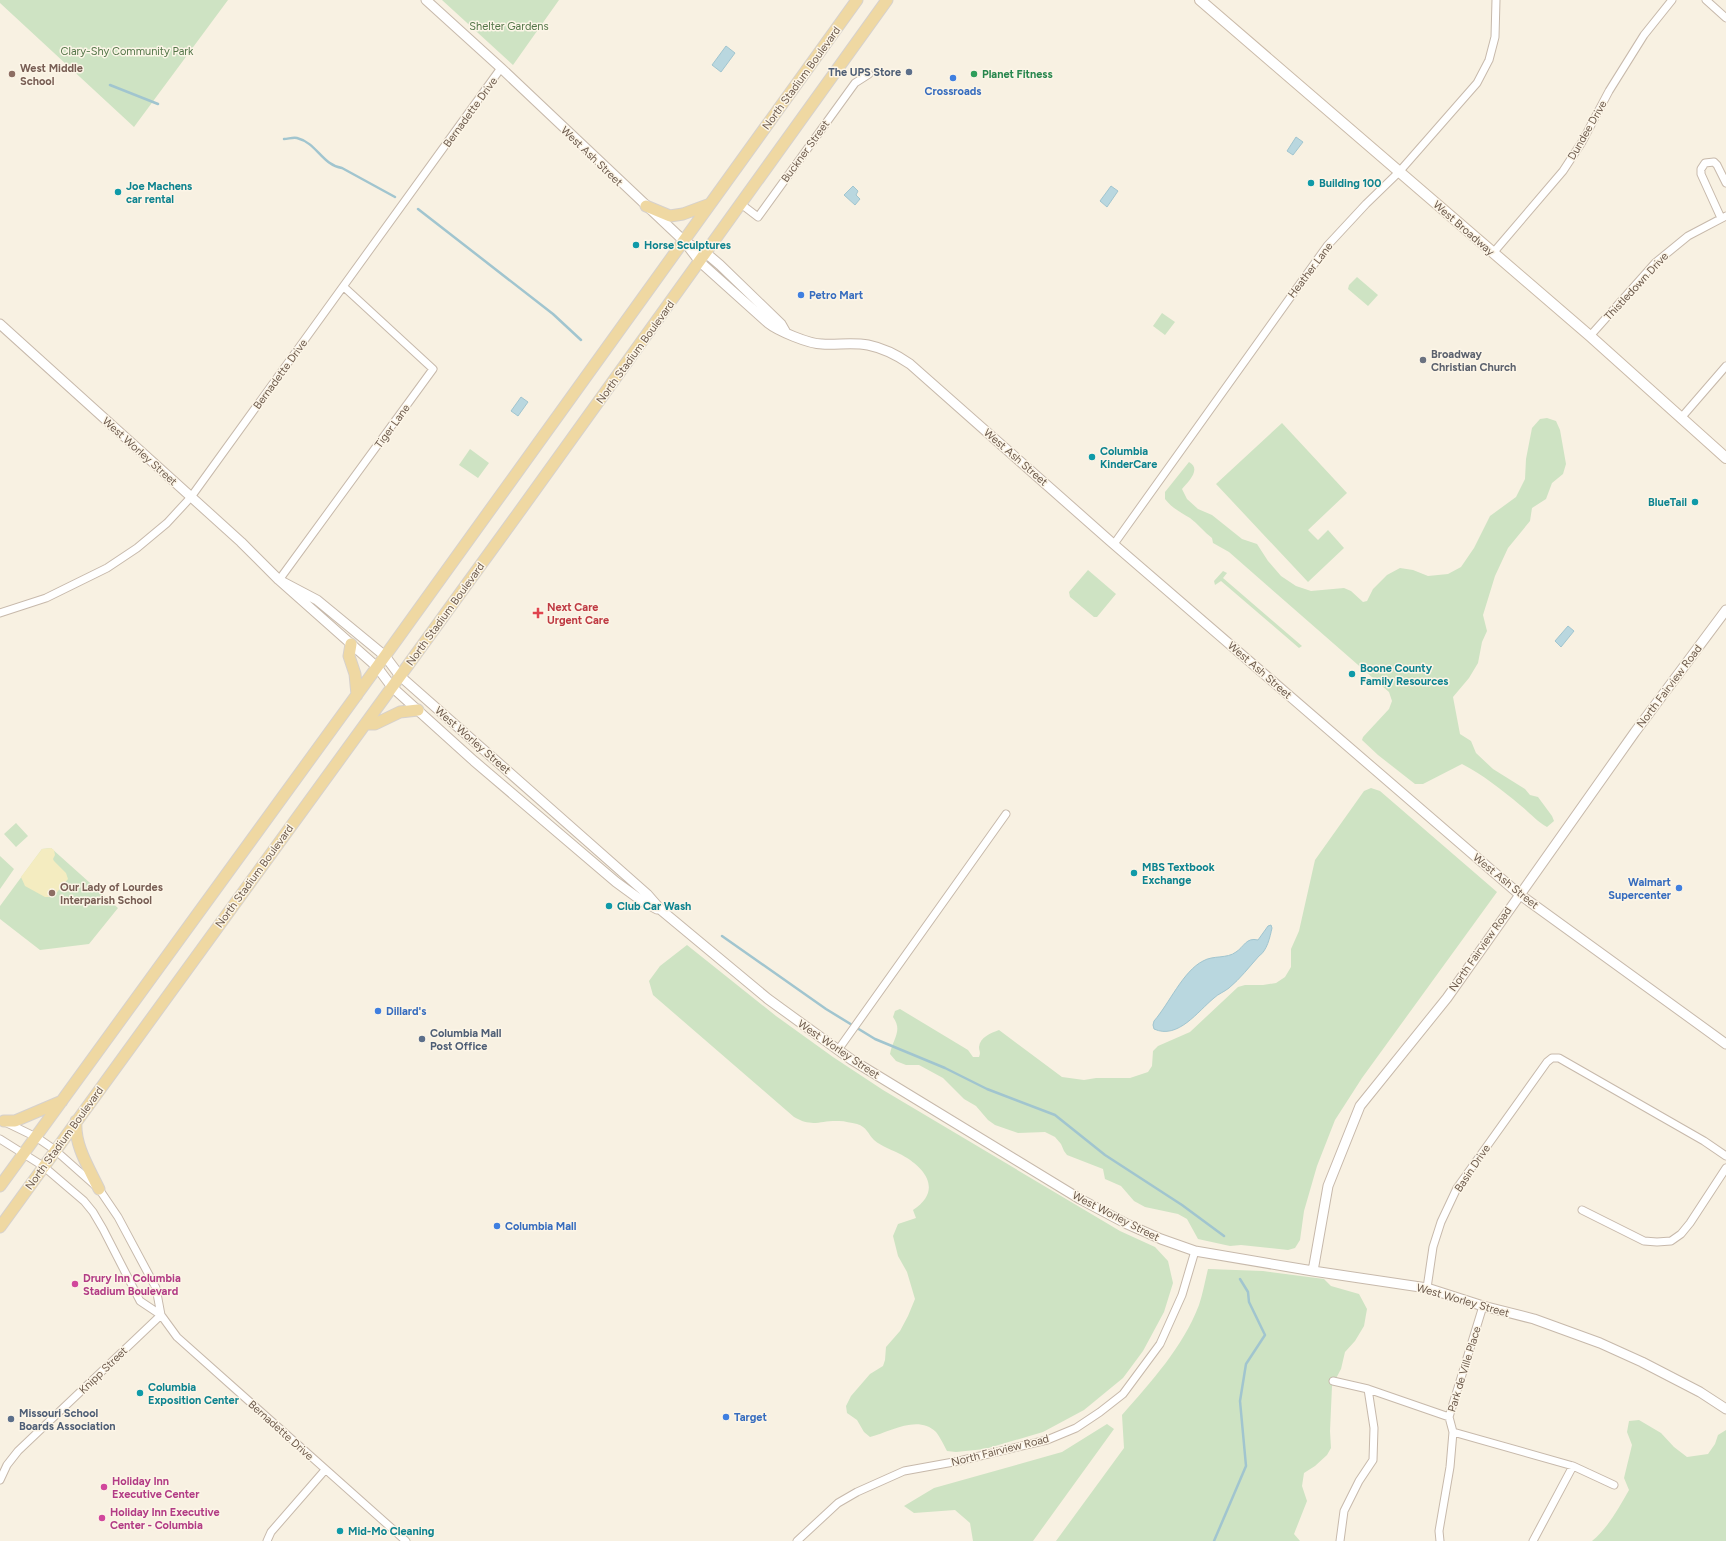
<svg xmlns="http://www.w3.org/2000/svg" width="1726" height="1541" font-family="Figtree,sans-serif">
<rect width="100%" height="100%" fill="#f8f1e2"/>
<path fill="#cee3c3" d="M 0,0 L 228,0 L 134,127 L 0,3 Z
M 442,0 L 559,0 L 513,65 Z
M 1357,277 L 1378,295 L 1368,306 L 1348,289 L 1349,285 Z
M 1162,313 L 1175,322 L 1165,335 L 1153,326 Z
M 1547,418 L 1556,421 L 1560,430 L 1566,464 L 1563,474 L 1552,483 L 1546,499 L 1532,508 L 1530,521 L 1508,548 L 1495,576 L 1483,615 L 1487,631 L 1482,642 L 1478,663 L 1469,678 L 1453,697 L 1460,734 L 1471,741 L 1476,753 L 1493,769 L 1525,789 L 1530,795 L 1538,797 L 1552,816 L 1554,821 L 1547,827 C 1536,821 1529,812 1520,805 C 1501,789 1483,775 1462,764 L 1423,784 L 1415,784 L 1378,755 L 1362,740 L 1363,737 L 1389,709 L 1392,701 L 1389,692 L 1229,552 L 1213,543 L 1212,538 C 1204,532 1198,524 1190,518 C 1180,512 1172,508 1165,499 L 1165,492 L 1189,462 C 1202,469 1188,482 1182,489 L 1187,499 L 1198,509 L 1212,515 L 1242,539 L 1257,544 L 1268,561 L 1281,576 L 1296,586 L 1311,591 L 1344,588 L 1351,591 L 1363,602 L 1367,601 L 1373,589 L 1387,575 L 1400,568 L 1413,570 L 1428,576 L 1448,574 L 1461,567 L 1474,548 L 1490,516 L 1516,497 L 1525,479 L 1526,459 L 1532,428 L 1540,419 Z
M 1282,423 L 1347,493 L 1308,530 L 1318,540 L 1328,530 L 1344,548 L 1308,582 L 1216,484 Z
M 470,449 L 489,463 L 478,478 L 459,465 Z
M 1088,570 L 1116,594 L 1097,617 L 1094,617 L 1070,597 L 1069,592 Z
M 1223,571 L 1227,573 L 1223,578 L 1302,646 L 1299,648 L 1221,581 L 1215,585 L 1214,581 Z
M 1371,788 L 1380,791 L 1497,892 L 1362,1078 L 1335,1120 L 1317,1166 L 1304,1211 L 1300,1240 L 1295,1248 L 1288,1250 L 1241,1245 L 1230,1246 L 1198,1239 L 1187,1219 L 1178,1214 L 1145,1207 L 1134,1201 L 1121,1186 L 1105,1179 L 1103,1169 L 1067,1155 L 1064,1151 L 1061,1144 L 1055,1137 L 1045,1132 L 1018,1133 L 995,1125 L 988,1120 L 976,1106 L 964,1099 L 943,1078 L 919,1065 L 906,1065 L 896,1061 L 890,1054 C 893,1038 903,1031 893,1017 L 895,1011 L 900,1009 L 968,1050 L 973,1057 L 979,1057 C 981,1052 979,1051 979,1047 C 980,1037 991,1033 999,1030 L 1062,1077 L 1084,1080 L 1096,1078 L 1130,1078 L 1148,1072 L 1152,1066 L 1153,1051 L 1158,1046 L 1190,1032 L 1238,987 L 1245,985 L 1263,985 L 1276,983 L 1285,977 L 1291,967 L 1291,949 L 1299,931 L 1315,860 L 1364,791 Z
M 16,823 L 28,836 L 16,847 L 4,834 Z
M 51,848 L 118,908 L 89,944 L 40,950 L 0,919 L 0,906 L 42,849 Z
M 0,856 L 14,869 L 0,889 Z
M 687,945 L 776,1016 L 833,1057 L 883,1090 L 1120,1231 L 1155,1247 L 1168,1261 L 1173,1283 L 1164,1312 L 1143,1351 L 1123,1378 L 1084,1410 L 1043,1432 L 985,1449 L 956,1452 L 947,1451 C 944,1445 940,1437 936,1432 C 918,1414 889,1432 870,1437 L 864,1432 L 857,1420 L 847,1413 L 846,1406 L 851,1396 L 870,1374 L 883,1366 L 885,1360 L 886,1347 L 900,1331 L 908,1316 L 915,1299 L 907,1272 L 898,1256 L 893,1236 L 898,1224 L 916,1218 L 913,1210 C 942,1191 927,1169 902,1155 C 893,1150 882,1147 874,1140 C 868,1134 867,1127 857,1124 C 851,1123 845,1121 839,1121 C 820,1120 813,1128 794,1117 L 653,995 L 649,981 L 660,966 Z
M 1208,1269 L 1263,1271 L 1324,1279 L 1331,1286 L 1359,1294 L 1367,1309 L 1364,1326 L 1355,1341 L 1345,1352 L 1341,1369 L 1332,1386 L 1330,1431 L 1331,1448 L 1327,1455 L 1315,1466 L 1304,1473 L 1302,1486 L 1307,1501 L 1294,1534 L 1300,1541 L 1056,1541 L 1124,1448 L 1122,1415 C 1151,1382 1183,1347 1199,1305 C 1203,1293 1205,1281 1208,1269 Z
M 1639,1420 L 1661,1433 L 1674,1447 L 1687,1457 L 1708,1454 L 1715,1444 L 1718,1435 L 1726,1430 L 1726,1541 L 1592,1541 C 1608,1528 1618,1509 1629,1490 L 1624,1478 L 1632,1445 L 1627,1432 L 1629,1421 Z
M 1107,1424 L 1114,1429 L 1033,1541 L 973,1541 L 970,1523 L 955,1510 L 914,1513 L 904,1506 L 934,1488 L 1062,1452 Z"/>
<path fill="#f4ecc0" d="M 51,848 L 54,850 L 55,855 L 53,859 L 54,861 L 66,873 L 68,879 L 53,897 L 45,897 L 25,886 L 21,877 L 42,849 Z"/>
<path fill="#b9d7df" stroke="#a1c5cf" d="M 726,46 L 735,53 L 721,72 L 712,65 Z
M 1296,137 L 1303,142 L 1293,155 L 1287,151 Z
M 853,186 L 858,191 L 856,195 L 860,199 L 855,205 L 844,195 Z
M 1111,186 L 1118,191 L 1107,207 L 1100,201 Z
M 521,397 L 528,402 L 518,416 L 511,411 Z
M 1568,626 L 1574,631 L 1561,647 L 1555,641 Z
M 1271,925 L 1272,928 C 1270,937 1267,951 1259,956 C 1250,966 1240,979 1229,988 C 1224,992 1218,994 1214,998 C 1198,1011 1178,1040 1154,1029 L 1153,1025 L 1154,1021 C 1169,1004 1183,971 1203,961 C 1213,955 1227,959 1236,952 C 1244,947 1246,937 1258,940 L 1268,926 Z"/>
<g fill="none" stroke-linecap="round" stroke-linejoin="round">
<path stroke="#a1c5cf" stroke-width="2.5" d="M 110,85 L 158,104
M 284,139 C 288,139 293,137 297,138 C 317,143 322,165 342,168 L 395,197
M 418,209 L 553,314 L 581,340
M 722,936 L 826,1009 L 875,1039 L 945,1068 L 987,1089 L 1055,1115 L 1105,1155 L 1182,1205 L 1224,1236
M 1214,1541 L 1246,1466 L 1240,1401 L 1246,1364 L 1265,1335 L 1249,1302 L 1248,1292 L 1240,1279"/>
<g stroke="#c7b9ab" stroke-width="9">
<path id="minor" d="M 1706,0 L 1726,18
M 741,204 L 758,217 L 855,83 L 869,74
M 1721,218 L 1701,174 L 1701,169 L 1705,163 L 1714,162 L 1717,165 L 1726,183
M 1493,253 L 1563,171 L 1582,142 L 1609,91 L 1644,35 L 1672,0
M 1590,336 L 1655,263 L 1688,236 L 1726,216
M 1681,418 L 1726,366
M 1114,544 L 1327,246 L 1366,204 L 1399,172 L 1477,83 L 1489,60 L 1495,37 L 1496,0
M 279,580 L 433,369 L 344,287
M 0,613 L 46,598 L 107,568 L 137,548 L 167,523 L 191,497 L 501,68
M 838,1050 L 1006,814
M 7,1123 L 36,1137 L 55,1150 L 99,1189 L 118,1217 L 156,1288 L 161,1315
M 0,1139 L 43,1166 L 84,1201 L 93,1212 L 103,1229 L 140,1301 L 161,1315 L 177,1337 L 406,1541
M 1582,1210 L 1644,1241 L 1657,1242 L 1671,1241 L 1681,1234 L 1690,1223 L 1726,1168
M 1427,1288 L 1433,1247 L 1441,1222 L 1457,1188 L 1547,1062 L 1552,1058 L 1559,1058 L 1704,1141 L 1726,1156
M 1483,1306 L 1449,1417 L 1453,1432 L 1573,1466 L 1614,1485
M 1333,1381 L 1368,1389 L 1449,1417
M 0,1480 L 7,1465 L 18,1451 L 161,1315
M 267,1541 L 271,1532 L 325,1470
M 797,1541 L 838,1503 L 857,1492 L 904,1471 L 959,1461 L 1047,1440 L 1076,1428 L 1100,1412 L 1123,1394 L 1160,1344 L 1182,1295 L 1195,1251
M 1340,1541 L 1344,1511 L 1359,1481 L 1373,1460 L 1374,1428 L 1368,1389
M 1440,1541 L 1439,1531 L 1450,1467 L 1453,1432
M 1533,1541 L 1573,1466"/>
</g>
<g stroke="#c7b9ab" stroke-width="11">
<path id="tertiary" d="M 426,0 L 501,68 L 684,241 L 700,262 L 768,323 C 778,331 809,344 822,344 C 837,345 853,342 868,345 C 883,348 897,355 910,364 L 1110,541 L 1519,894 L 1726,1044
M 687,243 L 706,253 L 720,265 L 781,324 L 785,331
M 0,324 L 241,542 L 279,580 L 377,667 L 392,687 L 474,761 L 616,882 L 642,901 L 657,909
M 279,580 L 317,600 L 385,656 L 400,676 L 647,894 L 661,910 L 768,999 L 852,1060 L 1080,1199 L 1127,1224 L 1161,1239 L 1195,1251 L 1313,1271 L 1427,1288 L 1483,1306 L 1534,1319 L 1600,1343 L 1642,1362 L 1700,1392 L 1726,1409
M 1313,1271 L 1328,1186 L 1360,1106 L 1447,998 L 1635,732 L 1726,610"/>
</g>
<g stroke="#cabaa9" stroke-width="12">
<path id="secondary" d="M 1200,0 L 1590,336 L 1726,458"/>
</g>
<g stroke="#d6d1cd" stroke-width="13">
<path id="primary" d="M 646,206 L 670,216 L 683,214 L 710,204
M 351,644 L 349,656 L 355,674 L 357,695
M 366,724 L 375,724 L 400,712 L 418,710
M 4,1121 L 15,1121 L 62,1101
M 76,1121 C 74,1145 89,1168 99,1189
M 0,1186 L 385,656 L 857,0
M 0,1227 L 517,515 L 887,0"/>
</g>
<use href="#minor" stroke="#fff" stroke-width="7"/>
<use href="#tertiary" stroke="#fff" stroke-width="9"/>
<use href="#secondary" stroke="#fff" stroke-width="10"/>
<use href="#primary" stroke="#efd8a2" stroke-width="11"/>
</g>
<g fill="#5c6f8a" stroke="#fcf5e7" stroke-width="1.5">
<circle cx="909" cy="72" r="4"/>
<circle cx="422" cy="1039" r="4"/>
<circle cx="11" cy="1419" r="4"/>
</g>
<g fill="#8d6e63" stroke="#fcf5e7" stroke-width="1.5">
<circle cx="12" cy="74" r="4"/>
<circle cx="52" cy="893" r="4"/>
</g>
<circle fill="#2e9e5b" stroke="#fcf5e7" stroke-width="1.5" cx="974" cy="74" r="4"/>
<g fill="#3f7fe0" stroke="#fcf5e7" stroke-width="1.5">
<circle cx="953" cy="78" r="4"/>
<circle cx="801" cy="295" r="4"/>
<circle cx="1679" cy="888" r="4"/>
<circle cx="378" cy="1011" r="4"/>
<circle cx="497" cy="1226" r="4"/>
<circle cx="726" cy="1417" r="4"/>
</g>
<g fill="#0f9aa8" stroke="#fcf5e7" stroke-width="1.5">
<circle cx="1311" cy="183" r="4"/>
<circle cx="118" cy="192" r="4"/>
<circle cx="636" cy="245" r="4"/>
<circle cx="1092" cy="457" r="4"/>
<circle cx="1695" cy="502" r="4"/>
<circle cx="1352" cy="674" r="4"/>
<circle cx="1134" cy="873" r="4"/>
<circle cx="609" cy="906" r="4"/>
<circle cx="140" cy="1393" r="4"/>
<circle cx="340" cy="1531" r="4"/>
</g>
<circle fill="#6b7280" stroke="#fcf5e7" stroke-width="1.5" cx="1423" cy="360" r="4"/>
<path fill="#e0444e" stroke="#fcf5e7" stroke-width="1.5" d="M536 607h4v4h4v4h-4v4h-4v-4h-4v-4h4z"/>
<g fill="#d1479c" stroke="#fcf5e7" stroke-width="1.5">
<circle cx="75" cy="1284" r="4"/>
<circle cx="104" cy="1487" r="4"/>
<circle cx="102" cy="1518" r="4"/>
</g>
<g text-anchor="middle" stroke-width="3" stroke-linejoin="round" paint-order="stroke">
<g font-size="11" fill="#547649" stroke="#fcf5e7">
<text x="509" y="30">Shelter Gardens</text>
<text x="127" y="55">Clary-Shy Community Park</text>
</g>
<g font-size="11" font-weight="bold" fill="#785e54" stroke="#fcf5e7" text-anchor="start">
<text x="20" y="72">West Middle<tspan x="20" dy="13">School</tspan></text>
<text x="60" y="891">Our Lady of Lourdes<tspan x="60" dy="13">Interparish School</tspan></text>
</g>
<g font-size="11" font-weight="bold" fill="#4e5e75" stroke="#fcf5e7" text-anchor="start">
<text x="901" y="76" text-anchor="end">The UPS Store</text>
<text x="430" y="1037">Columbia Mall<tspan x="430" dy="13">Post Office</tspan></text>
<text x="19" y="1417">Missouri School<tspan x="19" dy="13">Boards Association</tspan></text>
</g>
<g font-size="11" font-weight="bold" fill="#27864d" stroke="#fcf5e7" text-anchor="start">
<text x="982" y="78">Planet Fitness</text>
</g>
<g font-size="11" fill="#6c5a4c" stroke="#fcf5e7">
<text transform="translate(801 78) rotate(-54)" y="4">North Stadium Boulevard</text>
<text transform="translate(470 112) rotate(-54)" y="4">Bernadette Drive</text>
<text transform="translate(1587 130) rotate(-60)" y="4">Dundee Drive</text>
<text transform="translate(805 151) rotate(-54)" y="4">Buckner Street</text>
<text transform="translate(592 156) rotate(44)" y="4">West Ash Street</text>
<text transform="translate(1464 228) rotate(41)" y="4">West Broadway</text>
<text transform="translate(1310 270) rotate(-53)" y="4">Heather Lane</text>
<text transform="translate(1636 286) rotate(-47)" y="4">Thistledown Drive</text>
<text transform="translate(635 352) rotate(-54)" y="4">North Stadium Boulevard</text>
<text transform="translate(280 374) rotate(-54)" y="4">Bernadette Drive</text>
<text transform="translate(392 426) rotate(-54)" y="4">Tiger Lane</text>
<text transform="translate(140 451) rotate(42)" y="4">West Worley Street</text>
<text transform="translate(1016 457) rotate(41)" y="4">West Ash Street</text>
<text transform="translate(445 614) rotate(-54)" y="4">North Stadium Boulevard</text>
<text transform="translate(1260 670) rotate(41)" y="4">West Ash Street</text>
<text transform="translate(1669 686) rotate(-53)" y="4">North Fairview Road</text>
<text transform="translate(473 740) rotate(41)" y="4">West Worley Street</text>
<text transform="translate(254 876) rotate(-54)" y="4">North Stadium Boulevard</text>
<text transform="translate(1506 881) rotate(39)" y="4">West Ash Street</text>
<text transform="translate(1480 949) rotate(-55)" y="4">North Fairview Road</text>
<text transform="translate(839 1049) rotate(34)" y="4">West Worley Street</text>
<text transform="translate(64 1138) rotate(-54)" y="4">North Stadium Boulevard</text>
<text transform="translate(1472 1168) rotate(-56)" y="4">Basin Drive</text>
<text transform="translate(1116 1216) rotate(27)" y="4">West Worley Street</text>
<text transform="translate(1463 1300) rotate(16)" y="4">West Worley Street</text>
<text transform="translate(1464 1369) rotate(-73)" y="4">Park de Ville Place</text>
<text transform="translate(103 1370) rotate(-44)" y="4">Knipp Street</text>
<text transform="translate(281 1430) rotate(42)" y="4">Bernadette Drive</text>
<text transform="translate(1000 1450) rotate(-14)" y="4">North Fairview Road</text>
</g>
<g font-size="11" font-weight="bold" fill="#366cbe" stroke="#fcf5e7" text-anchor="start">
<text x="953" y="95" text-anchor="middle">Crossroads</text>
<text x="809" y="299">Petro Mart</text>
<text x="1671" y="886" text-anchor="end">Walmart<tspan x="1671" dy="13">Supercenter</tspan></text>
<text x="386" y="1015">Dillard's</text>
<text x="505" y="1230">Columbia Mall</text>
<text x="734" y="1421">Target</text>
</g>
<g font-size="11" font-weight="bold" fill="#0d838f" stroke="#fcf5e7" text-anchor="start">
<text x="1319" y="187">Building 100</text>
<text x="126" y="190">Joe Machens<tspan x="126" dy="13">car rental</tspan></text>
<text x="644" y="249">Horse Sculptures</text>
<text x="1100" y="455">Columbia<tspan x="1100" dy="13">KinderCare</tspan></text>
<text x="1687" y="506" text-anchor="end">BlueTail</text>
<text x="1360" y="672">Boone County<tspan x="1360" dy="13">Family Resources</tspan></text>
<text x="1142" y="871">MBS Textbook<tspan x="1142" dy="13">Exchange</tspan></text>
<text x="617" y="910">Club Car Wash</text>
<text x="148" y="1391">Columbia<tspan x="148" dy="13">Exposition Center</tspan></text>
<text x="348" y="1535">Mid-Mo Cleaning</text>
</g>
<g font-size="11" font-weight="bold" fill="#5b616d" stroke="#fcf5e7" text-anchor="start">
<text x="1431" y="358">Broadway<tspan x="1431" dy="13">Christian Church</tspan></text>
</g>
<g font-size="11" font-weight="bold" fill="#be3a42" stroke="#fcf5e7" text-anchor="start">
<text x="547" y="611">Next Care<tspan x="547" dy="13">Urgent Care</tspan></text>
</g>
<g font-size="11" font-weight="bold" fill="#b23c85" stroke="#fcf5e7" text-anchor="start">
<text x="83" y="1282">Drury Inn Columbia<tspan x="83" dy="13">Stadium Boulevard</tspan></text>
<text x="112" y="1485">Holiday Inn<tspan x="112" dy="13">Executive Center</tspan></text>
<text x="110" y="1516">Holiday Inn Executive<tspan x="110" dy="13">Center - Columbia</tspan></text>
</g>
</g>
</svg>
